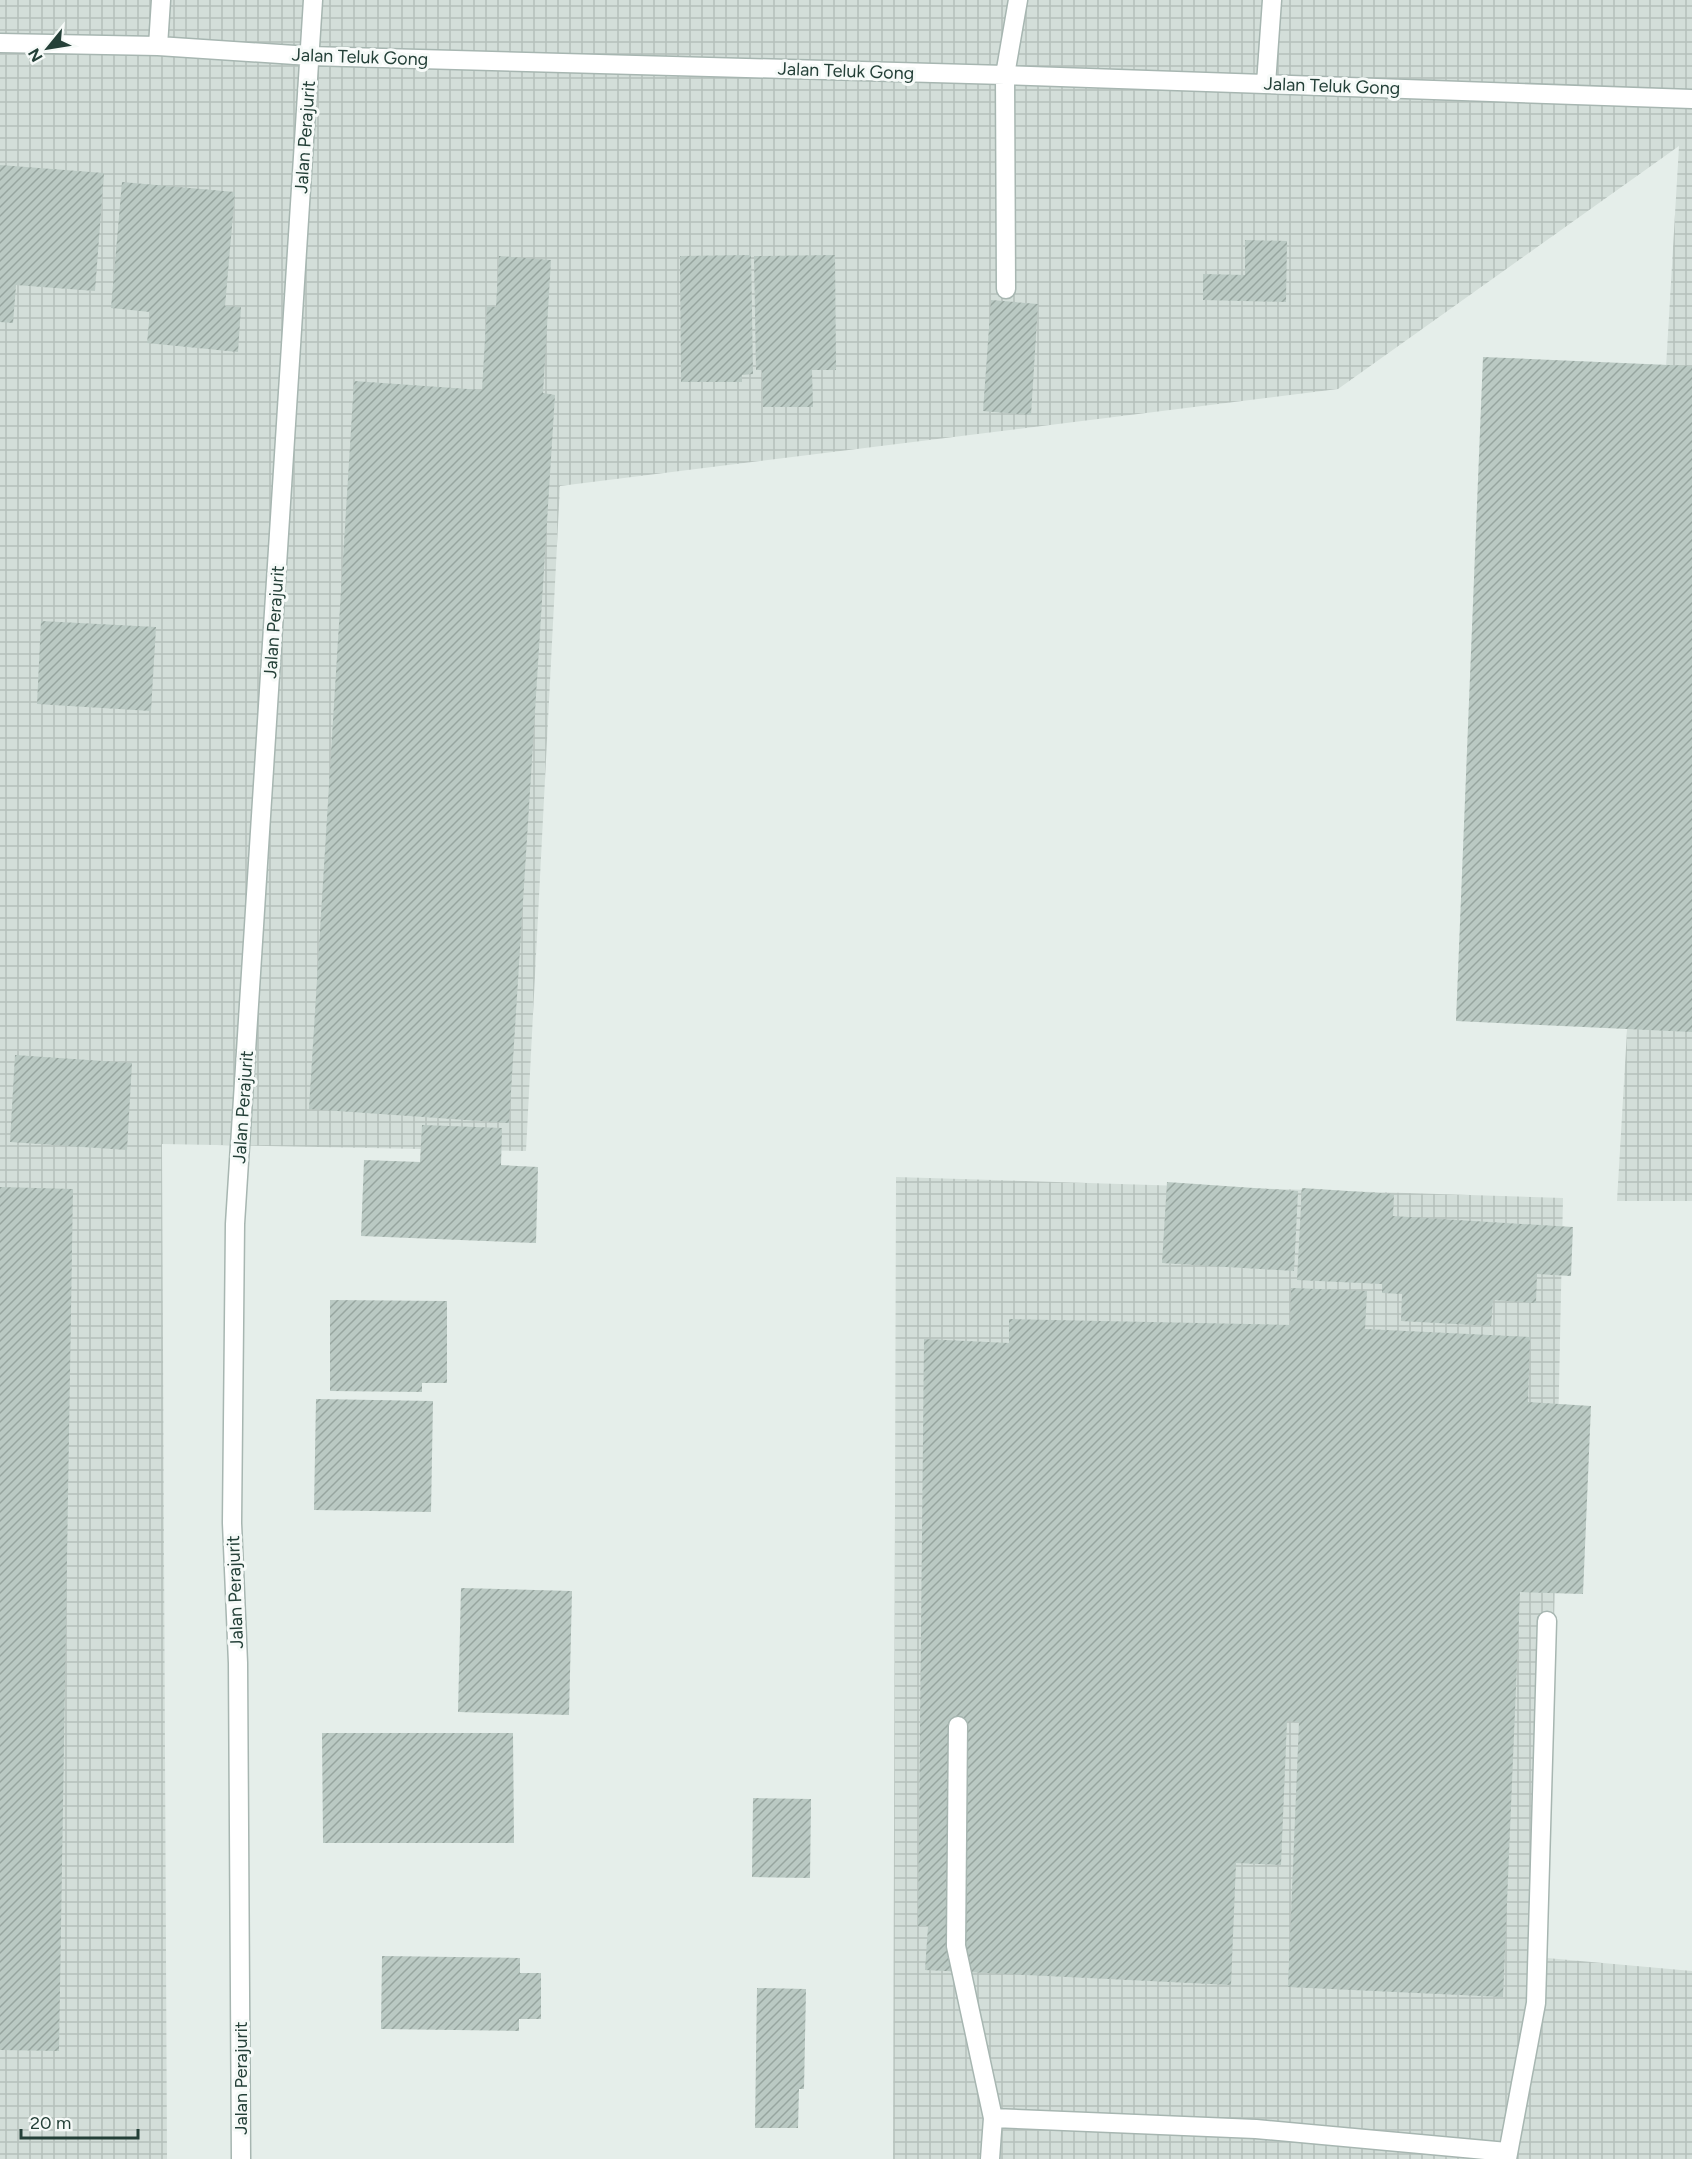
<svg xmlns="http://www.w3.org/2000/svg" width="1692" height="2159" font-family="Figtree,sans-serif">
<defs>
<pattern id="industrial-grid" width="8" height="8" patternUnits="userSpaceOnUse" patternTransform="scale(1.5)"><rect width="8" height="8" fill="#d3ded9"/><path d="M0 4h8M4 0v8" fill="none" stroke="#b5c0bb"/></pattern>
<pattern id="building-hatch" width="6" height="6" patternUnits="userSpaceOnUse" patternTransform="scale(1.5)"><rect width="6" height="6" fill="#bac9c3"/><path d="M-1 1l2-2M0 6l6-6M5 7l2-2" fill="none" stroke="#97a59f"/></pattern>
</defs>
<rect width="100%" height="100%" fill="#e5eeea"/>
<path fill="url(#industrial-grid)" d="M 0,0 L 1692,0 L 1692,1201 L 1617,1201 L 1679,146 L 1338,389 L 560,486 L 526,1151 L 162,1144 L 167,2159 L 0,2159 Z
M 896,1177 L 1563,1198 L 1547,1958 L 1692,1971 L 1692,2159 L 893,2159 Z"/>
<path fill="url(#building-hatch)" d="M 0,165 L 104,173 L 95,291 L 16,285 L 13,323 L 0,322 Z
M 122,182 L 235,192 L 225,306 L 241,307 L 238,352 L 147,343 L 150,312 L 111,308 Z
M 1245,240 L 1287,241 L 1286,302 L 1203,300 L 1203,274 L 1245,275 Z
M 751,255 L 753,374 L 742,375 L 742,382 L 681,382 L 680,256 Z
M 835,255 L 836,370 L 812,370 L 813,407 L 763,407 L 762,370 L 756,370 L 754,256 Z
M 499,256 L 551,260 L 543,393 L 555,395 L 509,1123 L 309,1109 L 354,381 L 482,390 L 487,306 L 496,307 Z
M 991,300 L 1038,304 L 1031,415 L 983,411 Z
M 1483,357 L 1692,366 L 1692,1032 L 1456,1021 Z
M 41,621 L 156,627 L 151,711 L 37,704 Z
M 15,1055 L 132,1063 L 127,1150 L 10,1142 Z
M 422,1125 L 502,1128 L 501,1165 L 538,1167 L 536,1243 L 361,1236 L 364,1160 L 420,1162 Z
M 1167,1182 L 1298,1191 L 1294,1271 L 1162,1263 Z
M 0,1187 L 73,1189 L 59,2051 L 0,2050 Z
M 1302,1188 L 1394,1194 L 1393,1216 L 1573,1227 L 1571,1276 L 1537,1274 L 1536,1303 L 1493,1300 L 1491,1326 L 1401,1321 L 1402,1294 L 1382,1293 L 1382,1284 L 1297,1280 Z
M 1291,1288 L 1367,1291 L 1365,1329 L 1530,1337 L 1528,1402 L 1591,1406 L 1583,1594 L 1520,1592 L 1503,1997 L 1288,1987 L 1299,1722 L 1287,1721 L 1281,1865 L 1236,1863 L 1231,1985 L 925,1970 L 928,1926 L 918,1926 L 924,1339 L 1009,1343 L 1009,1319 L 1290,1325 Z
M 330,1300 L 447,1301 L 447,1383 L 422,1383 L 422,1392 L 330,1391 Z
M 316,1399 L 433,1401 L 431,1512 L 314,1510 Z
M 461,1588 L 572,1591 L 569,1715 L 458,1712 Z
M 322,1733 L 513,1733 L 514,1843 L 323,1843 Z
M 753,1798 L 811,1799 L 810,1878 L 752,1877 Z
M 382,1956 L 520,1958 L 520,1973 L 541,1973 L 541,2019 L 519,2019 L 519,2031 L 381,2029 Z
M 757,1988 L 806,1989 L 804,2089 L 799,2089 L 798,2128 L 755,2128 Z"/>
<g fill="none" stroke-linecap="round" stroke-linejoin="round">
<g stroke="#a7b6b1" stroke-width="21">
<path id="minor" d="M 0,43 L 158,46 L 310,56 L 1005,75 L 1692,99
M 158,46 L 161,0
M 1266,84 L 1272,0
M 1006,289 L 1005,75 L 1018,0
M 958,1726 L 956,1946 L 993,2118 L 990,2159
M 993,2118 L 1256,2129 L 1507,2152
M 241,2159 L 238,1663 L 232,1523 L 235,1224 L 313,0
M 1507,2159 L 1536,2003 L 1547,1621"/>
</g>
<use href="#minor" stroke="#fff" stroke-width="18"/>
</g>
<g text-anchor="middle" stroke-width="6" stroke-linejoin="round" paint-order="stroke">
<g font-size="18" fill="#244038" stroke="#f6faf8">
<text transform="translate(360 57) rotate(2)" y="6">Jalan Teluk Gong</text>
<text transform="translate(846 71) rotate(2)" y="6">Jalan Teluk Gong</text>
<text transform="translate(1332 86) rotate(2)" y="6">Jalan Teluk Gong</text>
<text transform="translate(305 137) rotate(-86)" y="6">Jalan Perajurit</text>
<text transform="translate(274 622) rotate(-86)" y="6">Jalan Perajurit</text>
<text transform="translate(243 1107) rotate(-86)" y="6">Jalan Perajurit</text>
<text transform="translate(235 1592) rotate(-92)" y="6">Jalan Perajurit</text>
<text transform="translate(241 2078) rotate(-90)" y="6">Jalan Perajurit</text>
</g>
</g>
<g transform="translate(48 48) rotate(240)" stroke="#f6faf8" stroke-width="4.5" paint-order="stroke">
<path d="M0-4.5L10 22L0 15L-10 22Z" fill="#244038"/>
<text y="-9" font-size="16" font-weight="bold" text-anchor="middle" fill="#244038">N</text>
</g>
<path d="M21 2129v9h117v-9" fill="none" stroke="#244038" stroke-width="3"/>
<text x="30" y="2129" font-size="18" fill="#244038" stroke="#f6faf8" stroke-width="4.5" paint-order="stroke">20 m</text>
</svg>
